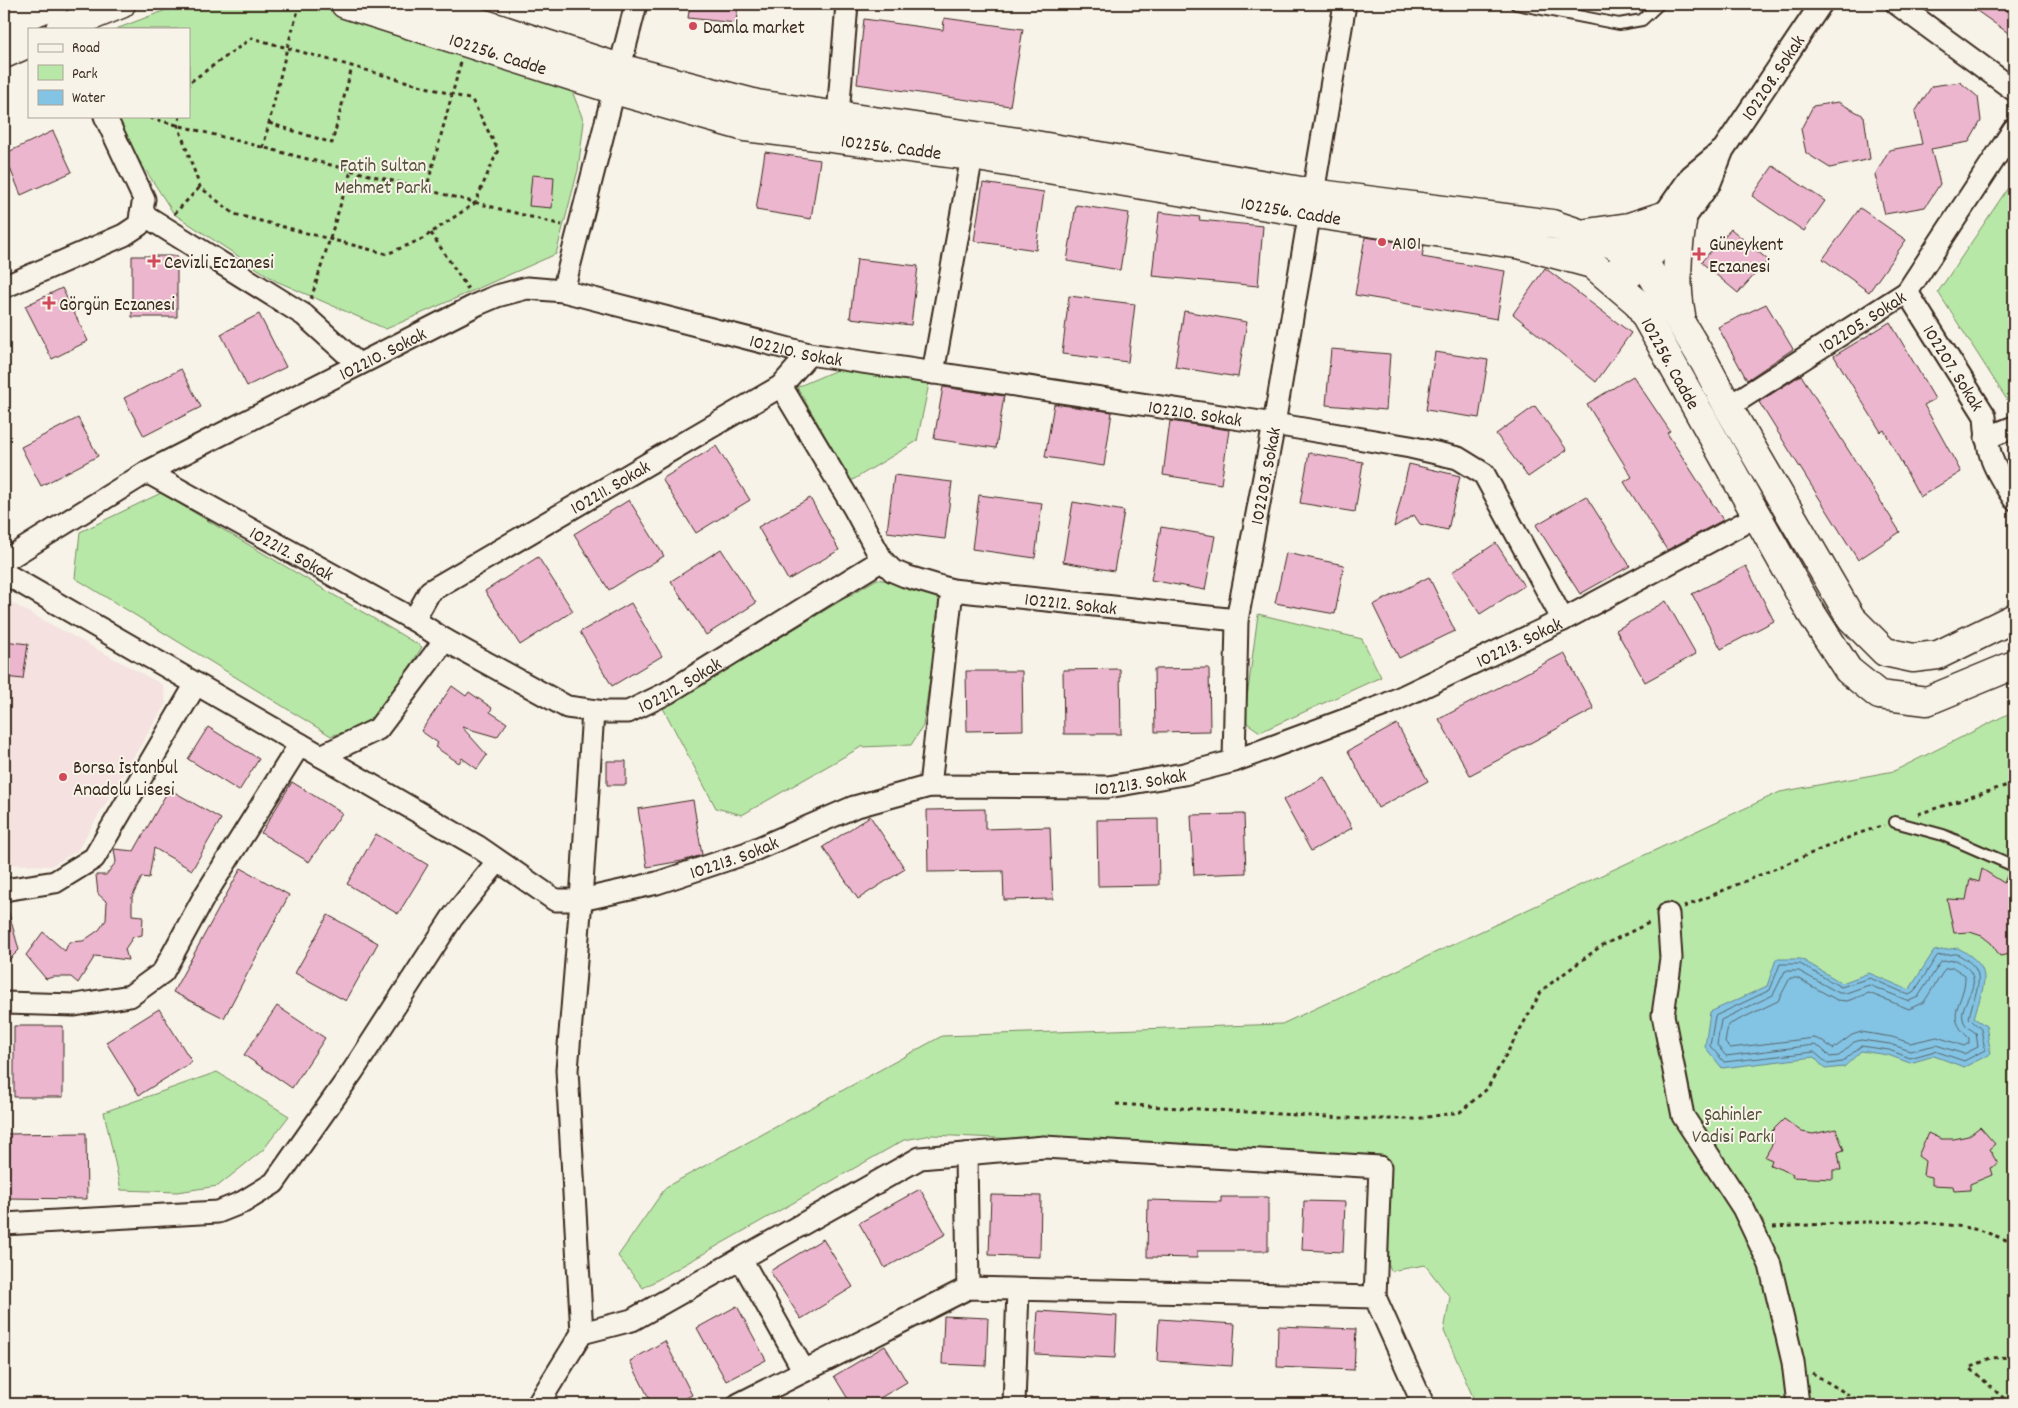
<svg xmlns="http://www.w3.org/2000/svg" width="2018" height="1408" font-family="Dekko,sans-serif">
<rect width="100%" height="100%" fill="#f7f3e8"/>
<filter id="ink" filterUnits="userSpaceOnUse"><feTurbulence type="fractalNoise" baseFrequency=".02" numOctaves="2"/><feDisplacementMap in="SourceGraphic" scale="10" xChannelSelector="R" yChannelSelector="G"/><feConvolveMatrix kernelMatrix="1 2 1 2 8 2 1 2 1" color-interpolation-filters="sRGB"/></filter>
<g filter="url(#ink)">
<path fill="#f4e1e0" d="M 4,599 L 163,685 L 166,703 L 77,851 L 51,866 L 4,864 Z"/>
<path fill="#b7e8a7" stroke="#798962" d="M 309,4 L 570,86 L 584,122 L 578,170 L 556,254 L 386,329 L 276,281 L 174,214 L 126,140 L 115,116 L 189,116 L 189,29 L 116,29 L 179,5 Z
M 2014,179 L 2014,406 L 2009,403 L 1938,292 Z
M 846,366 L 930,379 L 917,441 L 851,481 L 797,387 Z
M 161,493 L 422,647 L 376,722 L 331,736 L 75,578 L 80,532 Z
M 877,579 L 943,591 L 923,726 L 911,745 L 861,747 L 742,815 L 716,808 L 663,708 Z
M 1258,614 L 1362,639 L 1381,677 L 1260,732 L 1244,721 Z
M 2014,711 L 2014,1404 L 1476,1404 L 1444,1331 L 1450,1297 L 1425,1265 L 1391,1271 L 1382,1250 L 1384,1163 L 1359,1155 L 932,1135 L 904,1140 L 643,1288 L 618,1256 L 666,1187 L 942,1036 L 1282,1024 L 1780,792 L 1894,771 Z
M 217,1072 L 289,1116 L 263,1150 L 218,1186 L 177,1192 L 121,1190 L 104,1112 Z"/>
<path fill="#83c3e3" stroke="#668694" d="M 1958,948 C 1996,969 1984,982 1974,1018 L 1986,1026 L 1991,1054 L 1964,1067 L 1934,1056 L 1910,1063 L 1888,1055 L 1861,1051 L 1844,1067 L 1825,1069 L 1814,1057 L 1722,1068 L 1705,1047 L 1710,1012 L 1767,986 L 1776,959 L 1801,959 L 1842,983 L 1869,973 L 1909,990 L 1934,951 Z"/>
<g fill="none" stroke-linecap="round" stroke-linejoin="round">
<path stroke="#58676d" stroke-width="1" d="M 1957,954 C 1992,972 1975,987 1969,1018 L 1981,1029 L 1985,1050 L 1964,1061 L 1935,1051 L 1910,1058 L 1889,1050 L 1861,1046 L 1842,1062 L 1828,1064 L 1814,1052 L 1724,1062 L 1710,1046 L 1715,1016 L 1770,990 L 1780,964 L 1800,964 L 1841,987 L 1870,978 L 1909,995 L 1914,992 L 1937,956 Z
M 1956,960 C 1995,981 1955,1000 1964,1022 C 1966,1027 1972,1030 1976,1033 L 1978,1047 L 1964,1054 L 1936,1045 L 1910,1051 L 1890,1044 L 1861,1040 L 1854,1042 L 1839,1056 L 1830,1057 L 1821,1048 L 1814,1045 L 1726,1056 L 1717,1045 L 1721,1020 L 1773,995 L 1785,971 L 1799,971 L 1839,993 L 1846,993 L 1869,985 L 1909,1001 L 1918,997 L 1941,962 Z
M 1954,968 L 1965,975 C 1966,1003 1942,1014 1969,1038 L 1969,1043 L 1964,1046 L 1937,1037 L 1910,1043 L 1892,1037 L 1861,1032 L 1852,1035 L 1833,1049 L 1823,1041 L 1814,1038 L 1730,1048 L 1725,1043 L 1728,1025 L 1778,1001 L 1790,978 L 1797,978 L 1837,1000 L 1847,1001 L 1869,993 L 1909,1009 L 1924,1002 L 1945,969 Z"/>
</g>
<path fill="#ecb6cf" stroke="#3b2a1e" d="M 690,4 L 738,4 L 736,23 L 688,18 Z
M 1967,4 L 2014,4 L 2014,37 Z
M 944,18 L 1023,29 L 1010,106 L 857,84 L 864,19 L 943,30 Z
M 1960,82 L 1978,97 L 1981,121 L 1969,142 L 1931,149 L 1940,184 L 1925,207 L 1885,214 L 1875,175 L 1889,150 L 1922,144 L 1915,112 L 1932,86 Z
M 1838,102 L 1864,116 L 1870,159 L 1830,168 L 1806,153 L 1801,129 L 1813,106 Z
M 53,131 L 72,172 L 21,195 L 4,154 Z
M 765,152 L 820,160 L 811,219 L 756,210 Z
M 1773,166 L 1825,201 L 1804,231 L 1752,196 Z
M 532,175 L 554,177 L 552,208 L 529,206 Z
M 983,183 L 1044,192 L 1036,250 L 974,241 Z
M 1076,205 L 1129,213 L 1120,270 L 1067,261 Z
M 1860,208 L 1906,240 L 1869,292 L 1823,259 Z
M 1159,212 L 1200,217 L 1199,220 L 1263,226 L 1258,286 L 1152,276 Z
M 1731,229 L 1768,260 L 1738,293 L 1701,262 Z
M 1365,237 L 1424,246 L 1422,257 L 1505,271 L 1497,319 L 1355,295 Z
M 132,256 L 177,256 L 177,317 L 132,317 Z
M 857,259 L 918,266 L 911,325 L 850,318 Z
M 1545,268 L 1631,333 L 1596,382 L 1513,314 Z
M 62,288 L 88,341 L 52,359 L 25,306 Z
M 1069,296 L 1135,304 L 1128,362 L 1062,354 Z
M 1766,304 L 1793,349 L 1747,380 L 1718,327 Z
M 1184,311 L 1247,322 L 1238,377 L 1175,367 Z
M 259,314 L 286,367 L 247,386 L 221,334 Z
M 1890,322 L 1935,399 L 1924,405 L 1961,472 L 1920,497 L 1884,430 L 1881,432 L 1834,356 Z
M 1331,349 L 1390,354 L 1386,410 L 1326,405 Z
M 1435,352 L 1488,360 L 1479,418 L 1426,410 Z
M 181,369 L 201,407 L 144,436 L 124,398 Z
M 1801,375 L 1900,532 L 1858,560 L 1759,402 Z
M 1633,376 L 1670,431 L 1667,433 L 1723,520 L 1667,550 L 1624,482 L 1632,477 L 1587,404 Z
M 943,387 L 1004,396 L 996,448 L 934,439 Z
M 1054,404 L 1112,412 L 1104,466 L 1045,457 Z
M 1535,406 L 1567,450 L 1528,477 L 1496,434 Z
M 78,418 L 98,456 L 41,486 L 21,447 Z
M 1170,421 L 1229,430 L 1221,484 L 1163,475 Z
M 716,446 L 750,500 L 696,533 L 662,479 Z
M 1309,453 L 1363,462 L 1355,512 L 1300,503 Z
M 1409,464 L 1460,476 L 1448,530 L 1420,524 L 1414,515 L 1394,527 Z
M 894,475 L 952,482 L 945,539 L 887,532 Z
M 979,495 L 1042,503 L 1035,558 L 972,549 Z
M 1586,496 L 1630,566 L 1580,594 L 1536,525 Z
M 810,498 L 839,550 L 788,580 L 758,527 Z
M 629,500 L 664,556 L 609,590 L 574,534 Z
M 1073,502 L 1124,511 L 1114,571 L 1063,562 Z
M 1161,527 L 1215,536 L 1205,590 L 1151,580 Z
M 1496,543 L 1524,586 L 1480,614 L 1452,572 Z
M 721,549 L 756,603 L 706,635 L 671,581 Z
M 1286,553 L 1344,565 L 1335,614 L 1275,603 Z
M 538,557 L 573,611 L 520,645 L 485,591 Z
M 1746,566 L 1774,621 L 1721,649 L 1692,594 Z
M 1429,577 L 1455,631 L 1399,658 L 1373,605 Z
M 1666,601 L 1696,654 L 1645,682 L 1616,630 Z
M 631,603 L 662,656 L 612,686 L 580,632 Z
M 4,641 L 28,644 L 23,679 L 4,677 Z
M 1564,653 L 1594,709 L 1470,775 L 1439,719 Z
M 1209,668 L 1210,731 L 1155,732 L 1154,669 Z
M 1120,669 L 1121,734 L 1064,734 L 1063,670 Z
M 966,671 L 1022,671 L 1023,730 L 967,731 Z
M 452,686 L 466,696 L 469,692 L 492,708 L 490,712 L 507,723 L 497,737 L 462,727 L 487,755 L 477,769 L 462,758 L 459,763 L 435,747 L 438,743 L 421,731 Z
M 1397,724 L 1428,781 L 1378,808 L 1348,751 Z
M 208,727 L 259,759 L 239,791 L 188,759 Z
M 607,761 L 626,761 L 626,785 L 607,785 Z
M 1324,777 L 1352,828 L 1311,851 L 1283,800 Z
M 292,782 L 342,813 L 309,862 L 261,833 Z
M 169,789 L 221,819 L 192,870 L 154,848 L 149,878 L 142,877 L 132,897 L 132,915 L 143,916 L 142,935 L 133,937 L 125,949 L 128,960 L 95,956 L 78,983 L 71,977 L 53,977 L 46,979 L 26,955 L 43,932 L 65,951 L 69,942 L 83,941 L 99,930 L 106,920 L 107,902 L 98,894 L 96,875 L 106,875 L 116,862 L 114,849 L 134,851 Z
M 693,800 L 702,855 L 682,861 L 647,867 L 638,809 Z
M 985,809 L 985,829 L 1050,827 L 1053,899 L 1004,900 L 1003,871 L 928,872 L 927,810 Z
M 1244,814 L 1246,873 L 1194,875 L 1191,815 Z
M 870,816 L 905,869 L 858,899 L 823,847 Z
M 1158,819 L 1159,885 L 1098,886 L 1097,820 Z
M 376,834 L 428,865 L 398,914 L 347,884 Z
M 241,868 L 289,895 L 224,1018 L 173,992 Z
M 1982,869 L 2004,883 L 2009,871 L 2014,873 L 2014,953 L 2000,956 L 1991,943 L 1982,936 L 1970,932 L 1954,933 L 1947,899 L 1966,900 L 1970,879 L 1979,882 Z
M 4,910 L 8,910 L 19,950 L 4,965 Z
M 328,915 L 378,943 L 346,1001 L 295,973 Z
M 277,1006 L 325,1038 L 292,1088 L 244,1055 Z
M 159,1009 L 192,1062 L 139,1095 L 106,1042 Z
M 14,1026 L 63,1026 L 63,1097 L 14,1097 Z
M 1784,1119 L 1802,1132 L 1813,1134 L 1836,1129 L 1844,1150 L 1838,1152 L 1841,1170 L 1833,1170 L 1833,1179 L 1792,1177 L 1793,1174 L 1770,1165 L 1772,1160 L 1765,1157 L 1774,1141 L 1767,1136 Z
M 1980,1127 L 1995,1144 L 1989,1149 L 1998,1164 L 1990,1168 L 1992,1175 L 1970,1184 L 1970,1190 L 1954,1191 L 1953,1186 L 1932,1185 L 1932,1177 L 1923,1175 L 1925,1161 L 1918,1156 L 1928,1133 L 1941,1139 L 1954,1139 L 1968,1136 Z
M 86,1133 L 87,1199 L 4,1198 L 4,1134 Z
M 920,1189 L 946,1234 L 885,1268 L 859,1223 Z
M 991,1195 L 1041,1196 L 1040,1257 L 989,1255 Z
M 1221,1197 L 1268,1197 L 1268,1251 L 1197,1251 L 1197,1258 L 1147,1257 L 1148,1200 L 1221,1202 Z
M 1304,1201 L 1345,1202 L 1343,1252 L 1302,1250 Z
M 823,1239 L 853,1287 L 801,1319 L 770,1271 Z
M 737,1306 L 766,1360 L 726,1381 L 697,1328 Z
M 1038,1311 L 1117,1316 L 1115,1358 L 1035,1354 Z
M 944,1316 L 988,1318 L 986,1366 L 942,1364 Z
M 1159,1319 L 1235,1324 L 1232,1366 L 1157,1361 Z
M 1278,1326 L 1356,1329 L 1354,1370 L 1277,1367 Z
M 665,1341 L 692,1395 L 673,1404 L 652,1404 L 630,1361 Z
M 885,1346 L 907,1382 L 870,1404 L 851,1404 L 834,1376 Z"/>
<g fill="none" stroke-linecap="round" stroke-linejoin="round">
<g stroke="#3b2a1e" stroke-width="14">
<path id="lane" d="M 1516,4 L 1619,24 L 1642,20 L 1659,4
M 1895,822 L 1943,835 L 2014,866"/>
</g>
<g stroke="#3b2a1e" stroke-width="25">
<g id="street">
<path d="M 1897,4 L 2014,90"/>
<path d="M 838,115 L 847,4"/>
<path d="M 141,213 L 304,315 L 358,364"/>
<path d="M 1608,277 L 1663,216 L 1691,176 L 1720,152"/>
<path id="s1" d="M 1620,286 L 1646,265 L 1682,222 L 1710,183 L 1723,150 L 1821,4"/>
<path d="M 4,287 L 124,235 L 139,225 L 144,199 L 105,116"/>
<path d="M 563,291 L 636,4"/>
<path id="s2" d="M 1907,292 L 1985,416 C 1987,456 1993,467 2014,499"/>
<path d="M 933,373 L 972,156"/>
<path d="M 781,386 L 854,508 L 882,560"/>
<path id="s3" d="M 1728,407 L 1907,292 L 2014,129"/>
<path d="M 1986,438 L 2014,427"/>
<path id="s4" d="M 147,472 L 414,620 L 445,640 L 567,707 L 604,712 L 628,712 L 667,693 L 882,560 L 893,571 L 905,576 L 952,590 L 1237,620"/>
<path id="s5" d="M 4,561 L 147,472 L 478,304 L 497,296 L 527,288 L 563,291 L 809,354 L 1274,424 L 1410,447 L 1458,458 L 1484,474 L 1563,620"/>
<path id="s6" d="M 4,573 L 477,846 L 555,900 L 581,900 L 657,883 L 747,853 L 854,807 L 930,786 L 1108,787 L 1184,774 L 1234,761 L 1385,705 L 1563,620 L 1757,516"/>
<path id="s7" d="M 414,620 L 430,591 L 781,386 L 809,354"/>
<path d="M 321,756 L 378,729 L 445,640"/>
<path id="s8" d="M 1234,761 L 1237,620 L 1274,424 L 1345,4"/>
<path d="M 930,786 L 952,590"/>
<path d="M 4,890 L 55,882 L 94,858 L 196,684"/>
<path d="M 1668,914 L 1671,958 L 1663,1015 L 1683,1116 L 1743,1208 L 1770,1265 L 1793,1362 L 1798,1404"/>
<path d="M 4,1003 L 75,1005 L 130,996 L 163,972 L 204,897 L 300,744"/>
<path d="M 966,1154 L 968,1288"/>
<path d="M 4,1224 L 218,1212 L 243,1202 L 274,1183 L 353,1071 L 452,918 L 497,862"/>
<path d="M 741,1259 L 804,1371"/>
<path d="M 582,1333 L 632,1320 L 920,1158 L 1044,1147 L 1380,1167 L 1375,1297"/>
<path d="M 538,1404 L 582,1333 L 567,1070 L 581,900 L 593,711"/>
<path d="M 739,1404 L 968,1288 L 1375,1297 L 1423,1404"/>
<path d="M 1014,1404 L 1018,1290"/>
</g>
</g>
<g stroke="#3b2a1e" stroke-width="31">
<g id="secondary">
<path id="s9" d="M 345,4 L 615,90 L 745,127 L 972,156 L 1309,213 L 1522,245 L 1592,264 L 1638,303 L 1810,611 L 1848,670 L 1879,695 L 1927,701 L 2014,665"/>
<path d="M 423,4 L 620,68 L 757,104 L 1018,142 L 1312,193 L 1552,224 L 1612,244 L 1631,254 L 1646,265 L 1705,363 L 1728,407 L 1851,618 L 1885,652 L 1913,658 L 1938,655 L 2014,618"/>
<path d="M 4,26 L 54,4"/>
<path d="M 60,29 L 121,4"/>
<path d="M 4,54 L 29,43"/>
<path d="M 1587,233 L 1629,227 L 1663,216"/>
<path d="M 1681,315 C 1675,283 1677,254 1682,222"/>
</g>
</g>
<path stroke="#3b2a1e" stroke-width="3" stroke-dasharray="4 4" stroke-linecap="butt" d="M 142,116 L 562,225
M 180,116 L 178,125 L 200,187 L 234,214 L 387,254 L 422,239 L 475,203 L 498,150 L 472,100 L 252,38 L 190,82 L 189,85
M 269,123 L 332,143 L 352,67
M 263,148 L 287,48 L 300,4
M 426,190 L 461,62
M 174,214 L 200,187
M 431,233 L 468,289
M 311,299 L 351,171
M 1918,814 L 2014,783
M 1684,907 L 1857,834 L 1884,825
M 1116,1104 L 1362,1119 L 1415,1119 L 1460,1112 L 1487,1089 L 1542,990 L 1601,946 L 1651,922
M 1773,1227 C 1840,1224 1912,1215 1978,1230 C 1990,1233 2003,1239 2014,1243
M 1812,1373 L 1864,1404
M 2010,1404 L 1970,1368 L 1990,1358 L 2014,1357"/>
<use href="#lane" stroke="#f7f3e8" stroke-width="10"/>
<use href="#street" stroke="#f7f3e8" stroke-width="21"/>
<use href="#secondary" stroke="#f7f3e8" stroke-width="28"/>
</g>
</g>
<g fill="#d1495b" stroke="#f7f3e8" stroke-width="2">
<circle cx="693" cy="26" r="5"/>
<circle cx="1382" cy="242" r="5"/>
<path d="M1696.5 246.5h5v5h5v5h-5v5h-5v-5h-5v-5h5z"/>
<path d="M151.5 253.5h5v5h5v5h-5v5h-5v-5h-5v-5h5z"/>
<path d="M46.5 295.5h5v5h5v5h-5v5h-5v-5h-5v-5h5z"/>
<circle cx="63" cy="777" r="5"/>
</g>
<g text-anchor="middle" stroke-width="4" stroke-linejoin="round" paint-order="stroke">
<g font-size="19" fill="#3b2a1e" stroke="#f7f3e8" text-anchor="start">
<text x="703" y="33">Damla market</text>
<text x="1392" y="249">A101</text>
<text x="1709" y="250">Güneykent<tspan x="1709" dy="22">Eczanesi</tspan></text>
<text x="164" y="268">Cevizli Eczanesi</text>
<text x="59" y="310">Görgün Eczanesi</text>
<text x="73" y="773">Borsa İstanbul<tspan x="73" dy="22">Anadolu Lisesi</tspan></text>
</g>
<g font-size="19" fill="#3b2a1e" stroke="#f7f3e8">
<text dy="7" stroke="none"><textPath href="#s9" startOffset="161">102256. Cadde</textPath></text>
<text dy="7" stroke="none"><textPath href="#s1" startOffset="261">102208. Sokak</textPath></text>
<text dy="7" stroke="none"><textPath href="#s9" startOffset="566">102256. Cadde</textPath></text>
<text dy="7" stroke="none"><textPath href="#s9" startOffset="971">102256. Cadde</textPath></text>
<text dy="7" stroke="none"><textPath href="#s3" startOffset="159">102205. Sokak</textPath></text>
<text dy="7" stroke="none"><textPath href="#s5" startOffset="868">102210. Sokak</textPath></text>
<text dy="7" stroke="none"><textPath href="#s5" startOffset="432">102210. Sokak</textPath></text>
<text dy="7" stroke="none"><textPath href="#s9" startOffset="1406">102256. Cadde</textPath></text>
<text dy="7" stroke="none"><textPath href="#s2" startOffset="89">102207. Sokak</textPath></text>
<text dy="7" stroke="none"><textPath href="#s5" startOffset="1272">102210. Sokak</textPath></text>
<text dy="7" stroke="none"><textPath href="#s8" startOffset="288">102203. Sokak</textPath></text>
<text dy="7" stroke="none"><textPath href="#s7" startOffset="241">102211. Sokak</textPath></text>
<text dy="7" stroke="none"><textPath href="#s4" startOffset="166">102212. Sokak</textPath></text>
<text dy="7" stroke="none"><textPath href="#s4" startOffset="1036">102212. Sokak</textPath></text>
<text dy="7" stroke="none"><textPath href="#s6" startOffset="1651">102213. Sokak</textPath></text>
<text dy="7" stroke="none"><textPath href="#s4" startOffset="601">102212. Sokak</textPath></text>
<text dy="7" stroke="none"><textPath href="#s6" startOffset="1246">102213. Sokak</textPath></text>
<text dy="7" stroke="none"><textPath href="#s6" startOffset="826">102213. Sokak</textPath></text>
</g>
<g font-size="19" fill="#545039" stroke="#f7f3e8">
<text x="383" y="171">Fatih Sultan<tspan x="383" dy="22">Mehmet Parkı</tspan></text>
<text x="1733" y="1120">Şahinler<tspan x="1733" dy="22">Vadisi Parkı</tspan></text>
</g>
</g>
<rect width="2018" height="1408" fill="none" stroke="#f7f3e8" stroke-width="20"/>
<rect x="10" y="10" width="1998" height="1388" fill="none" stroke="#3b2a1e" stroke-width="2" filter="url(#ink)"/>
<rect x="28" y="28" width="162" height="90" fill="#f7f3e8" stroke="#aca397"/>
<rect x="38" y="44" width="25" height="8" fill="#f7f3e8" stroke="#aca397"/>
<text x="72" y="52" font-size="15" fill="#3b2a1e">Road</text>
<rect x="38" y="65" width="25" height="15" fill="#b7e8a7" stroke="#aca397"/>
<text x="72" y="78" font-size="15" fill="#3b2a1e">Park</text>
<rect x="38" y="90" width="25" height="15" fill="#83c3e3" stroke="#aca397"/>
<text x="72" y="102" font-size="15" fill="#3b2a1e">Water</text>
</svg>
